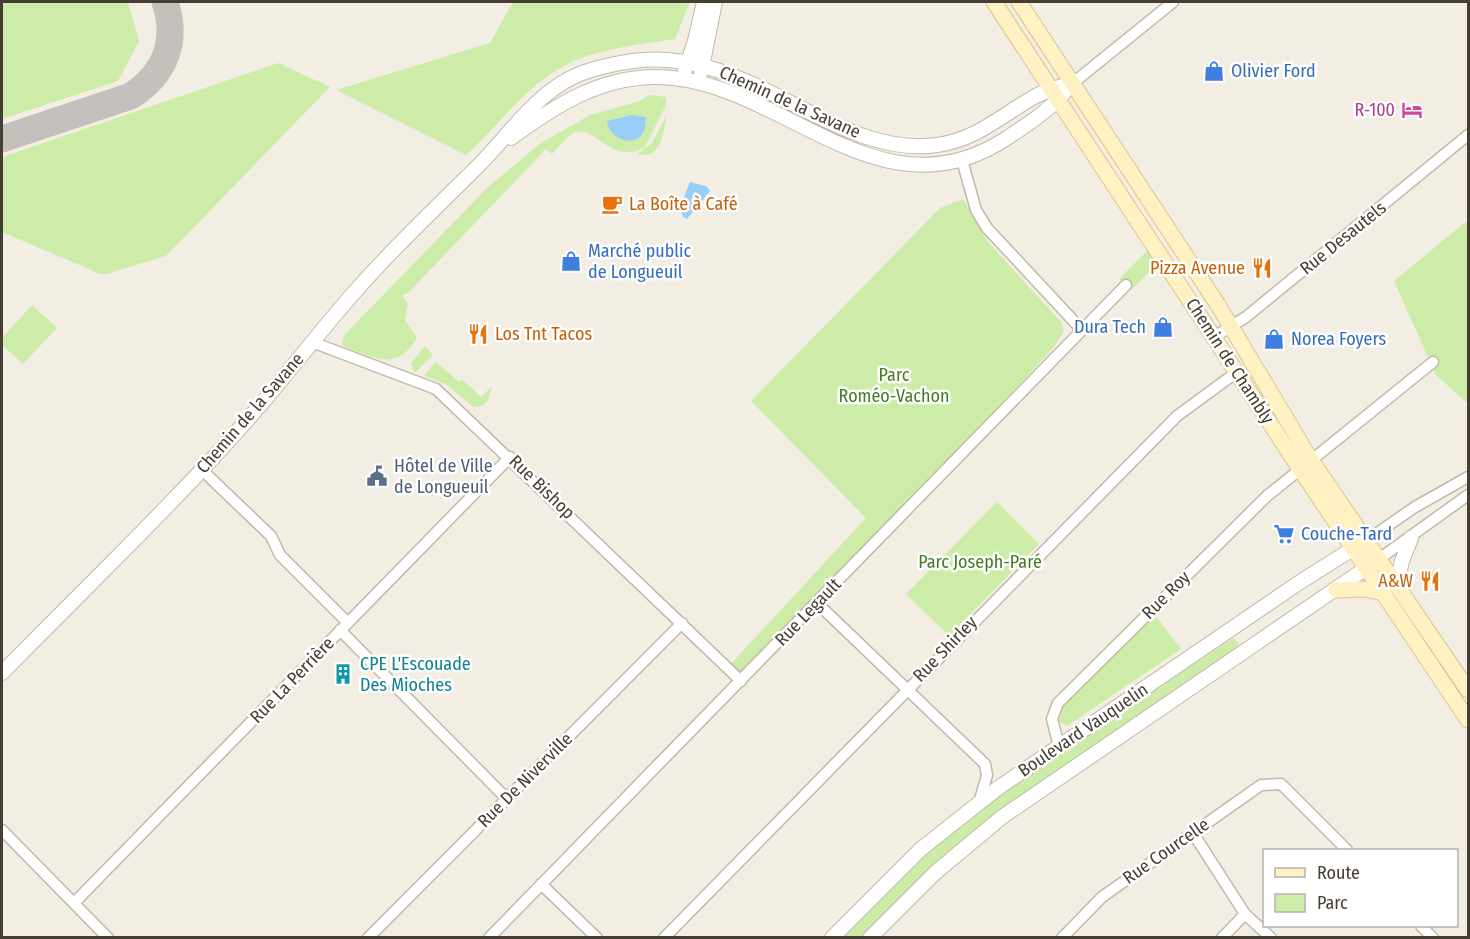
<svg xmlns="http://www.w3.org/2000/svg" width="1470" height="939" font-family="'Fira Sans Condensed',sans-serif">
<rect width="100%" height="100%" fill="#f3eee3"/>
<path fill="#cceca8" d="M 2,2 L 128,2 L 139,41 L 118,81 L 2,119 Z
M 513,2 L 690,2 L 675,39 C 638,45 598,48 564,66 C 525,86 498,127 466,155 L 336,90 L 490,43 Z
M 278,63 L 330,87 L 166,256 L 103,275 L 2,232 L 2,157 Z
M 650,95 L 666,97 L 666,105 L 645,147 C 614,166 594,126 576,132 C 567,135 559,147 552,154 L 546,149 L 408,293 L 402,295 L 408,304 L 405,320 L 417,338 C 395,374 373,356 342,346 L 344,336 L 354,325 L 487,188 L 541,143 L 590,115 L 637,102 Z
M 667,114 C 663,131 662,161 637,154 L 652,143 Z
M 963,199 L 988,242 L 1062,323 L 1064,331 L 1054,347 L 817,603 L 741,681 L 727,668 L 866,518 L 751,401 L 940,208 Z
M 1468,220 L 1468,404 L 1436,375 L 1394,281 Z
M 1148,250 L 1157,264 L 1131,290 L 1119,279 Z
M 32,305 L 57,328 L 23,364 L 2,345 L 2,338 Z
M 425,346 L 433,355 L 416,372 L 413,371 L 411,363 Z
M 436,362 L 459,382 L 462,379 L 481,397 L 492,386 C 488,399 488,407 473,407 L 447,385 L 424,375 Z
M 997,502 L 1039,544 L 949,636 L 906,594 Z
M 1155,615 L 1181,649 L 1067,726 L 1059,722 L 1060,709 Z
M 1233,638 L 1239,643 L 1235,650 L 1022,795 L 965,839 L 912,886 L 861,937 L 843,938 L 936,845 L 1015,783 Z"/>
<path fill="#99cff6" d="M 631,115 L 646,117 C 645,121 646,128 644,132 C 634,149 608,138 607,121 Z
M 690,182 L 706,186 L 710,191 L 687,219 L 683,217 L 680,207 Z"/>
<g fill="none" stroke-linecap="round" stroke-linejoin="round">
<path stroke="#c4c1bc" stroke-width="27" d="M 2,139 L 131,96 C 166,73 178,41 165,2"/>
<g stroke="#c2b9a8" stroke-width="13">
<path id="minor" d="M 1073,83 L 1173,2
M 962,160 L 976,210 L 987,228 L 1082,330
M 1214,337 L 1246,317 L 1468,135
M 312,342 L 436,389 L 741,681
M 202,470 L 271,536 L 280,555 L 348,623
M 1366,541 L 1415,507 L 1468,477
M 1379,559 L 1468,495
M 817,603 L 985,764 L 987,775 L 979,803
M 340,630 L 507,799
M 1059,746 L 1052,719 L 1058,703 L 1267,496 L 1433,362
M 2,830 L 108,938
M 1193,833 L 1245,914 L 1271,938
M 541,884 L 597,938
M 74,903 L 510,457
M 1421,926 L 1433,938
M 368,938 L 682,623
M 489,938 L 1126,285
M 664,938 L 1177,416 L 1237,372
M 1062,938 L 1102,897 L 1261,785 L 1281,784 L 1347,850
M 1222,938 L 1245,914"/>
</g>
<g stroke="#c2b9a8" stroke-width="16">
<path id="tertiary" d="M 685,70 L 695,41 L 704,2
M 701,72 L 715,2
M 511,138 C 555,106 597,78 654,77 C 780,76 877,224 1007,138 C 1028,124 1047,112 1064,93
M 1397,584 L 1402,561 L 1411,538
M 2,673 C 89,584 181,497 263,402 C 295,364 326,324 359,287 C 397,244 439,205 479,165 C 505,139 525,109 556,87 C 578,71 606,65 633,61 C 749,45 833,159 937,145 C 976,140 1002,115 1034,97 C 1046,90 1060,87 1073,83
M 832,938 L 921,849 L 998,788 L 1300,582 L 1362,543
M 870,938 L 936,872 L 1002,817 L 1375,562"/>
</g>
<g stroke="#dbc790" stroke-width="17">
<path id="secondary" d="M 994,2 L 1300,469 L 1468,720
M 1019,2 L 1218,305 L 1311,460 L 1468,690
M 1336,590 L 1364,589 L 1384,593"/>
</g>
<use href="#minor" stroke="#fff" stroke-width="10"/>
<use href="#tertiary" stroke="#fff" stroke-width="14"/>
<use href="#secondary" stroke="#fff1c1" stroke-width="15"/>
</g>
<defs>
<g id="shop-bare" transform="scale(1.62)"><path d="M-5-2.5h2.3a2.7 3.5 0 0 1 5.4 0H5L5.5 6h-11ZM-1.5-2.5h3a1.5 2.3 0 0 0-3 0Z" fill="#3f7fe0" stroke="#fff" stroke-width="2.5" paint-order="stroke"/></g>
<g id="hotel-bare" transform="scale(1.62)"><path d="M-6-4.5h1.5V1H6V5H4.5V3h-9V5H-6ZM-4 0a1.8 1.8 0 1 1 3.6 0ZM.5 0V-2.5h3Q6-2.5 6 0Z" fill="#d1479c" stroke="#fff" stroke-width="2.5" paint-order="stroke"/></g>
<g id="cafe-bare" transform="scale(1.62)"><path d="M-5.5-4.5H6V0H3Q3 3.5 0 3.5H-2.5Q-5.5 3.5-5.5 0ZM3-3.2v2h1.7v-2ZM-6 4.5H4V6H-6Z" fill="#e8710a" stroke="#fff" stroke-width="2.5" paint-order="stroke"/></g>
<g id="restaurant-bare" transform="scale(1.62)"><path d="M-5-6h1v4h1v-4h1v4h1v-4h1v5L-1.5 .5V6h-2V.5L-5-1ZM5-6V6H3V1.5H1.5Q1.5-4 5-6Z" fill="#e8710a" stroke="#fff" stroke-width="2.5" paint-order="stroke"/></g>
<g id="civic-bare" transform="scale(1.62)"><path d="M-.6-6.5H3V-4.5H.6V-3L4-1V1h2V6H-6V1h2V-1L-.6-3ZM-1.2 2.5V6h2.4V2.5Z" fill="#5c6f8a" stroke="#fff" stroke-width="2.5" paint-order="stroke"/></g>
<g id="supermarket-bare" transform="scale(1.62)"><path d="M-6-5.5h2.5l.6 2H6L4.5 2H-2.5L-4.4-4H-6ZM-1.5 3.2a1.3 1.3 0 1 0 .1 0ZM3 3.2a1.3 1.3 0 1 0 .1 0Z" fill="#3f7fe0" stroke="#fff" stroke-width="2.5" paint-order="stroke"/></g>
<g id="building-bare" transform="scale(1.62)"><path d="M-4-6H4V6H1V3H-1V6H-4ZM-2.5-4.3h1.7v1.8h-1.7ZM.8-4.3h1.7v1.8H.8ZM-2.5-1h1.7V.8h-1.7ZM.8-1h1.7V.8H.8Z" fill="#0f9aa8" stroke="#fff" stroke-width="2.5" paint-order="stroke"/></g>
</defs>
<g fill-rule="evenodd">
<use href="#shop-bare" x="1214" y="71"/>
<use href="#hotel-bare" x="1412" y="110"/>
<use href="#cafe-bare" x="612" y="204"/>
<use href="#shop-bare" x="571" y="261"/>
<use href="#restaurant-bare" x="1262" y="268"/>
<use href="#shop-bare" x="1163" y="327"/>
<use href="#restaurant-bare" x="478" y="334"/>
<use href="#shop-bare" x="1274" y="339"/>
<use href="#civic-bare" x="377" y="476"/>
<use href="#supermarket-bare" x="1284" y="534"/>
<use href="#restaurant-bare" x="1430" y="581"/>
<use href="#building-bare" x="343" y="674"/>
</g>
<g text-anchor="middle" stroke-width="5" stroke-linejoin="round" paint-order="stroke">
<g font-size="18" fill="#366cbe" stroke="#fff" text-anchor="start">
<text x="1231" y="77">Olivier Ford</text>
<text x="588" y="257">Marché public<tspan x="588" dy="21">de Longueuil</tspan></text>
<text x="1146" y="333" text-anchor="end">Dura Tech</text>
<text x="1291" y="345">Norea Foyers</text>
<text x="1301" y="540">Couche-Tard</text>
</g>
<g font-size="18" fill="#463e33" stroke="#fff">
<text transform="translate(790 102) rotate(24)" y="6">Chemin de la Savane</text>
<text transform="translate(1343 238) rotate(-39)" y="6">Rue Desautels</text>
<text transform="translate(1230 361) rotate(57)" y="6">Chemin de Chambly</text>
<text transform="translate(250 413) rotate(-49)" y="6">Chemin de la Savane</text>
<text transform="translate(542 487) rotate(44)" y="6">Rue Bishop</text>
<text transform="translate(1166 595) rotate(-45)" y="6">Rue Roy</text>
<text transform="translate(808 612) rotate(-46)" y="6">Rue Legault</text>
<text transform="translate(945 649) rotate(-46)" y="6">Rue Shirley</text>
<text transform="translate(292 680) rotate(-46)" y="6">Rue La Perrière</text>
<text transform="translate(1083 730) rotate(-34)" y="6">Boulevard Vauquelin</text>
<text transform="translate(525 780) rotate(-45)" y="6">Rue De Niverville</text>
<text transform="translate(1166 851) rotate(-35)" y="6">Rue Courcelle</text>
</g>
<g font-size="18" fill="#b23c85" stroke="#fff" text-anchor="end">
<text x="1395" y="116">R-100</text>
</g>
<g font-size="18" fill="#c56008" stroke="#fff" text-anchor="start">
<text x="629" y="210">La Boîte à Café</text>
<text x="1245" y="274" text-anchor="end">Pizza Avenue</text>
<text x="495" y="340">Los Tnt Tacos</text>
<text x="1413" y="587" text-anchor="end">A&amp;W</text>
</g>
<g font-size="18" fill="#437c22" stroke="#fff">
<text x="894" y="381">Parc<tspan x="894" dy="21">Roméo-Vachon</tspan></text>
<text x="980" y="568">Parc Joseph-Paré</text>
</g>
<g font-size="18" fill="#4e5e75" stroke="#fff" text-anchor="start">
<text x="394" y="472">Hôtel de Ville<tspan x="394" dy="21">de Longueuil</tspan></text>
</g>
<g font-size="18" fill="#0d838f" stroke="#fff" text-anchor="start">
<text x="360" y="670">CPE L'Escouade<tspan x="360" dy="21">Des Mioches</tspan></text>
</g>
</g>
<rect width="1470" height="939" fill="none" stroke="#463e33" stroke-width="6"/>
<rect x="1263" y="849" width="195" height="78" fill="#ffffff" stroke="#b5b2ad" stroke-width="1.5"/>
<rect x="1275" y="868" width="30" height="9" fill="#fff1c1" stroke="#b5b2ad" stroke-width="1.5"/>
<text x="1317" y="879" font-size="18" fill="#463e33">Route</text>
<rect x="1275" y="894" width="30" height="18" fill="#cceca8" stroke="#b5b2ad" stroke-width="1.5"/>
<text x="1317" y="909" font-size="18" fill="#463e33">Parc</text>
</svg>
